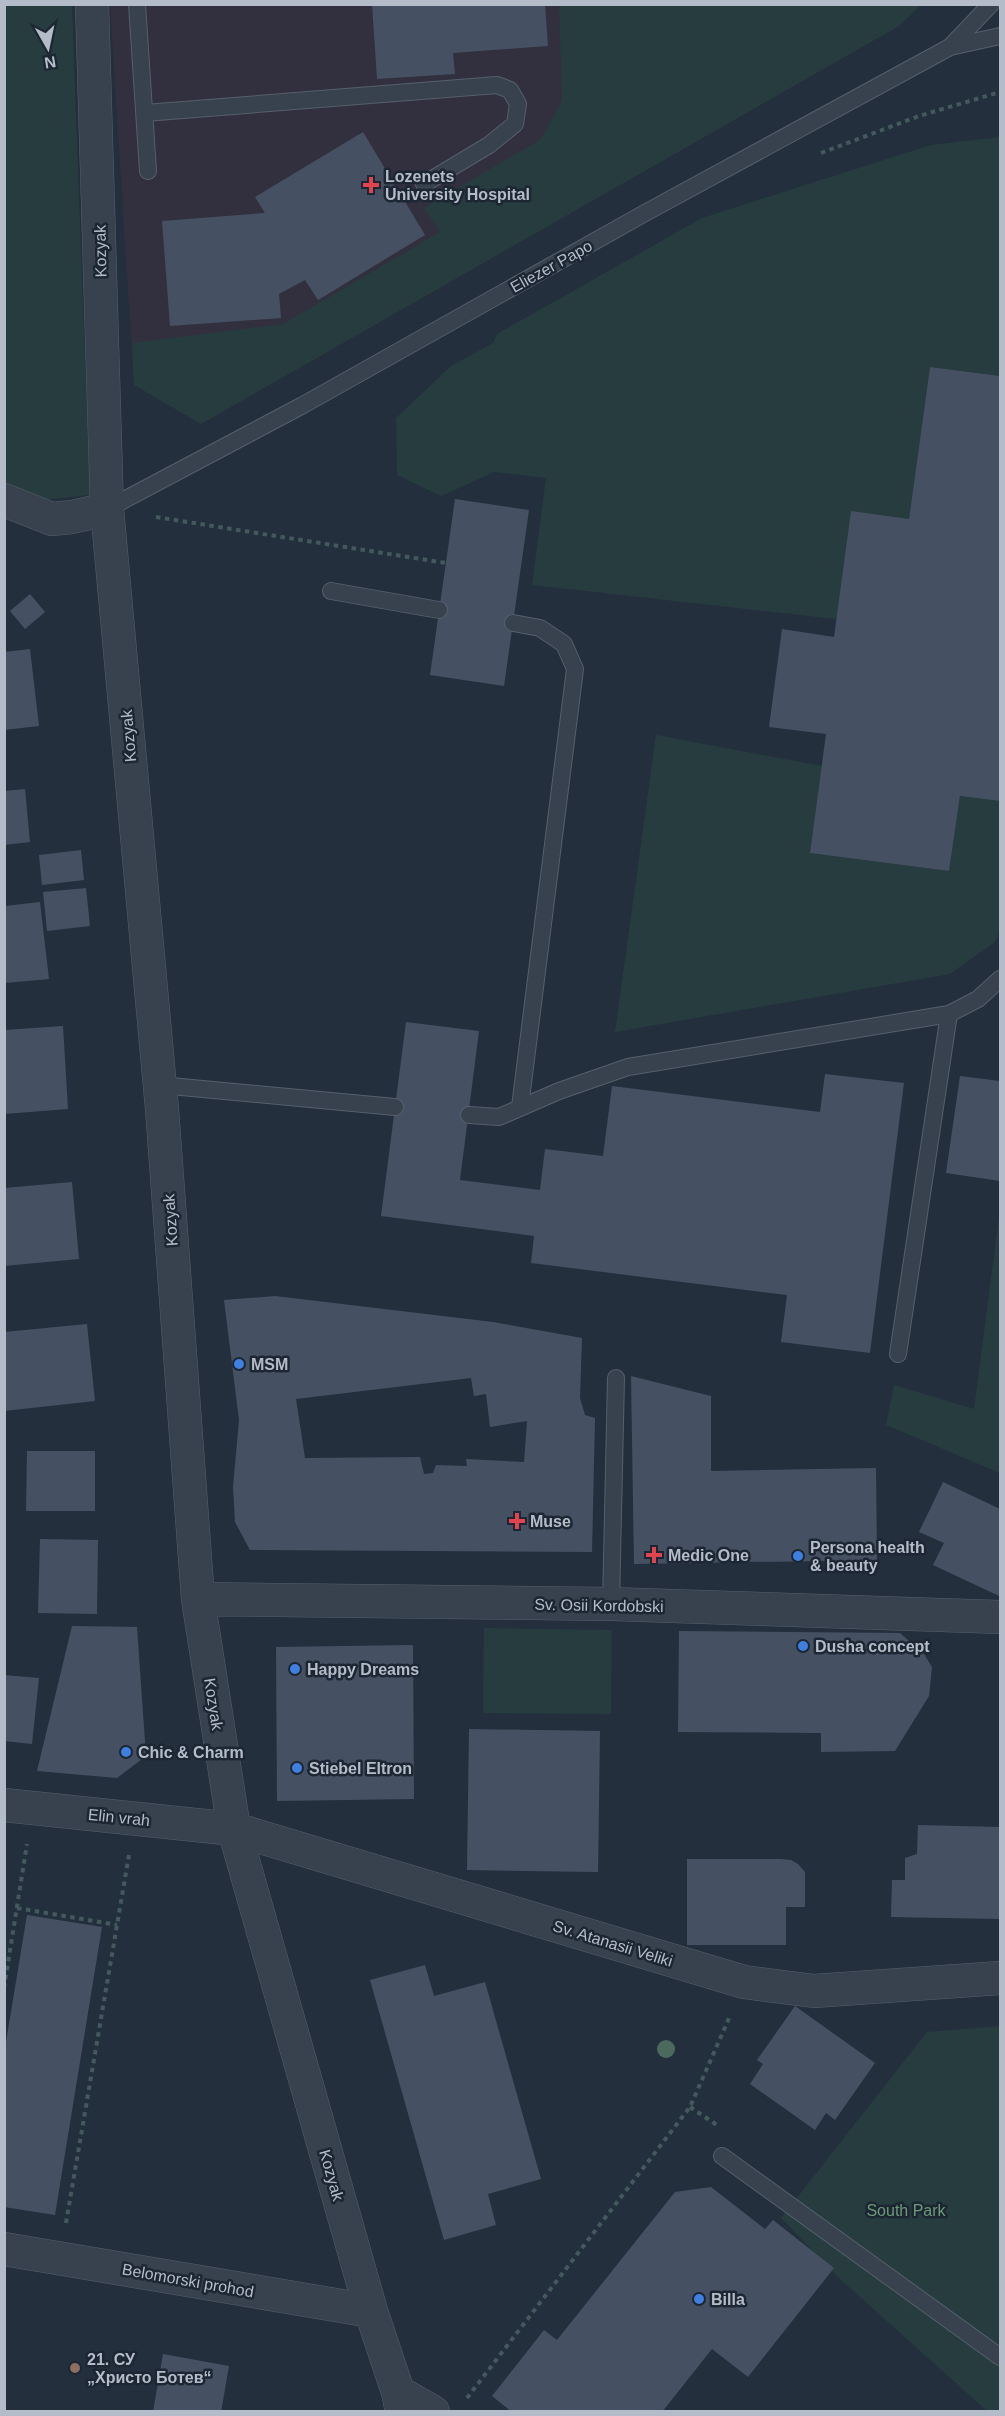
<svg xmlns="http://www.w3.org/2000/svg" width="1005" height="2416" font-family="Helvetica,sans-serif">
<rect width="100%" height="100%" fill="#242f3e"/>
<path fill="#32303f" d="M 110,5 L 921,5 L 899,26 L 201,424 L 134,385 Z"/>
<path fill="#263c3f" d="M 5,5 L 72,5 L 90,495 L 5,504 Z
M 559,5 L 921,5 L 899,26 L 201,424 L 134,385 L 132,343 L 283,324 L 440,232 L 424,208 L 541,139 L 562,100 Z
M 1000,137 L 1000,376 L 930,367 L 909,519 L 836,619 L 532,585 L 546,478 L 494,472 L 441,496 L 397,475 L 396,418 L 451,366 L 493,343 L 497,334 L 702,218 L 931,145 Z
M 656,735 L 822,766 L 810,853 L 949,871 L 960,796 L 1000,801 L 1000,931 L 995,942 L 950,974 L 615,1032 Z
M 1000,1210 L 1000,1473 L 886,1425 L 894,1385 L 974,1409 Z
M 484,1628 L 612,1630 L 611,1714 L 483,1713 Z
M 1000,2026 L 1000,2411 L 987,2411 L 840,2279 L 781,2218 L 927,2032 Z"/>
<path fill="#455162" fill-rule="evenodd" d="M 372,4 L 545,4 L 548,46 L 453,53 L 455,74 L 377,79 Z
M 363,132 L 425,235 L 318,300 L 305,280 L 279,294 L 281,318 L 170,326 L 162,221 L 265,213 L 255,197 Z
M 930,367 L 1000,376 L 1000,801 L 960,796 L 949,871 L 810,853 L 826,734 L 769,727 L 782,629 L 834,637 L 851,511 L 909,519 Z
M 455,499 L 529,510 L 504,686 L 430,675 Z
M 30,594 L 45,612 L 25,629 L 10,611 Z
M 30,649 L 39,726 L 4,730 L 4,652 Z
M 25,789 L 30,842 L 4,845 L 4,791 Z
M 81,850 L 84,880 L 42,885 L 39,855 Z
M 86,888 L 90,926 L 47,931 L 43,892 Z
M 40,902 L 49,979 L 5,983 L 5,906 Z
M 406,1022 L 479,1031 L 460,1180 L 540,1190 L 545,1149 L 603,1156 L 612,1086 L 820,1112 L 825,1074 L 904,1083 L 870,1353 L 781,1342 L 787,1295 L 531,1263 L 534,1236 L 381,1216 Z
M 63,1026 L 68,1109 L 4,1114 L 4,1030 Z
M 960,1076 L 1000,1081 L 1000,1181 L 946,1173 Z
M 72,1182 L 79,1259 L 4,1266 L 4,1188 Z
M 275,1296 L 493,1322 L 582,1338 L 580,1398 L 585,1415 L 595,1418 L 592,1552 L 250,1550 L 235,1522 L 233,1487 L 239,1420 L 224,1300 ZM 471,1378 L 474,1396 L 486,1394 L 490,1427 L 527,1421 L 524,1462 L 466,1459 L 467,1466 L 436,1465 L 433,1473 L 424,1474 L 420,1457 L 305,1458 L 296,1399 Z
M 87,1324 L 95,1401 L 4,1411 L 4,1332 Z
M 631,1376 L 711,1396 L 711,1471 L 876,1468 L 877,1560 L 634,1564 Z
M 27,1451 L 95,1451 L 95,1511 L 26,1511 Z
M 943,1482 L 1000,1509 L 999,1596 L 933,1565 L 944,1543 L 919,1532 Z
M 40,1539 L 98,1540 L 97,1614 L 38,1613 Z
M 72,1626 L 137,1627 L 146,1756 L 117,1778 L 37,1771 Z
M 679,1631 L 900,1633 L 924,1654 L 932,1667 L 929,1696 L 895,1751 L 821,1752 L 821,1733 L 678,1732 Z
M 413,1645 L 414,1799 L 277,1801 L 276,1647 Z
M 4,1675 L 39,1678 L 32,1744 L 4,1741 Z
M 469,1729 L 600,1731 L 598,1872 L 467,1870 Z
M 918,1825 L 1000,1827 L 1000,1919 L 891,1917 L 892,1880 L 905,1880 L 905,1858 L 917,1854 Z
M 687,1859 L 781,1859 L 791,1860 L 798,1864 L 805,1872 L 805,1907 L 786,1907 L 786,1945 L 687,1945 Z
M 27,1915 L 102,1927 L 55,2215 L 4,2207 L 4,2054 Z
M 425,1965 L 434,1996 L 485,1982 L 541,2179 L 488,2194 L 496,2225 L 444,2240 L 370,1980 Z
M 795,2006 L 875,2063 L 835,2120 L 826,2113 L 815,2130 L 750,2084 L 763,2064 L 757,2060 Z
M 711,2187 L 765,2229 L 773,2220 L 834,2268 L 748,2377 L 712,2349 L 662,2412 L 512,2412 L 492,2396 L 544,2330 L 557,2340 L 675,2192 Z
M 163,2354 L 229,2366 L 221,2412 L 153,2412 Z"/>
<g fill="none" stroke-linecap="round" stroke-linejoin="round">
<g stroke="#565f6c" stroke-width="18">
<path id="lane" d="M 137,4 L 148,171
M 950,47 L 991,4
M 145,113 L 497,85 L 510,90 L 518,104 L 515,124 L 489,145 L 424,184
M 107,509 L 303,405 L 645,213 L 950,47 L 1000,36
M 331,591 L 439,610
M 513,623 L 540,628 L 564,644 L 575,669 L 520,1107
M 160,1085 L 395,1107
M 469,1115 L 499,1117 L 559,1091 L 628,1067 L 949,1014 L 978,999 L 1000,979
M 898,1354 L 949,1014
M 611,1604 L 616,1378
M 722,2156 L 1000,2357"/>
</g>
<g stroke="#565f6c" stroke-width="34">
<path id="street" d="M 92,4 L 107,509 L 162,1109 L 198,1599 L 234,1829 L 371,2311 L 398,2392 L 402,2412
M 4,500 L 52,519 L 72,517 L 107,509
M 198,1599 L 611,1604 L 1000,1617
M 4,1805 L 234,1829 L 744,1982 L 814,1991 L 1000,1978
M 4,2249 L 371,2311
M 398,2392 L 433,2412"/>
</g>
<path stroke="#44595c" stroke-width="4" stroke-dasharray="4.5 4.5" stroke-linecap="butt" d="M 821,153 L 919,116 L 1000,92
M 156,517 L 446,563
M 17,1908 L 117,1925
M 4,1988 L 27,1844
M 690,2107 L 720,2127
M 66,2223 L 129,1855
M 467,2398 L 690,2107 L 730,2016"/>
<use href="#lane" stroke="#38414e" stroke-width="16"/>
<use href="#street" stroke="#38414e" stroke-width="33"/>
</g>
<circle fill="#4b6a5d" cx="666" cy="2049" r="9"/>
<g fill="#e0444e" stroke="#1d2633" stroke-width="2">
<path d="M368 176h6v6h6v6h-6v6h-6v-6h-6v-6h6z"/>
<path d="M514 1512h6v6h6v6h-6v6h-6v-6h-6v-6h6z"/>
<path d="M651 1546h6v6h6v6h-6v6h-6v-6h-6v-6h6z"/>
</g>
<g fill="#3f7fe0" stroke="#1d2633" stroke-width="2">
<circle cx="239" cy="1364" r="6"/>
<circle cx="798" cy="1556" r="6"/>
<circle cx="803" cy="1646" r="6"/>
<circle cx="295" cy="1669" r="6"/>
<circle cx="126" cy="1752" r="6"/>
<circle cx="297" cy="1768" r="6"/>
<circle cx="699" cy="2299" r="6"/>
</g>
<circle fill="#8d6e63" stroke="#1d2633" stroke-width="2" cx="75" cy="2368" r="6"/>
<g text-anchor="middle" stroke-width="5" stroke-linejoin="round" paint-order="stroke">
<g font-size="16" font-weight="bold" fill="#b4bcc9" stroke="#1d2633" text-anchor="start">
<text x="385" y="182">Lozenets<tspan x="385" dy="18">University Hospital</tspan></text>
<text x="251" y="1370">MSM</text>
<text x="530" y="1527">Muse</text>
<text x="810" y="1553">Persona health<tspan x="810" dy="18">&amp; beauty</tspan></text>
<text x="668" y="1561">Medic One</text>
<text x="815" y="1652">Dusha concept</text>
<text x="307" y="1675">Happy Dreams</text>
<text x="138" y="1758">Chic &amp; Charm</text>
<text x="309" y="1774">Stiebel Eltron</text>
<text x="711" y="2305">Billa</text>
<text x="87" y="2365">21. СУ<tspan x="87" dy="18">„Христо Ботев“</tspan></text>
</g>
<g font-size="16" fill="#b4bcc9" stroke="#1d2633">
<text transform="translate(100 251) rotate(-91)" y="6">Kozyak</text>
<text transform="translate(551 266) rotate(-29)" y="6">Eliezer Papo</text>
<text transform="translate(128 736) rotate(-95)" y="6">Kozyak</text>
<text transform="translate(170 1220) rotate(-94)" y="6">Kozyak</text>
<text transform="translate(599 1605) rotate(1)" y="6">Sv. Osii Kordobski</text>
<text transform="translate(214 1704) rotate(81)" y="6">Kozyak</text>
<text transform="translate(119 1817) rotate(6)" y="6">Elin vrah</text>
<text transform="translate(613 1943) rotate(17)" y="6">Sv. Atanasii Veliki</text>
<text transform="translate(332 2175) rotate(74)" y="6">Kozyak</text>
<text transform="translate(188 2280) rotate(10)" y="6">Belomorski prohod</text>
</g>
<g font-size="16" fill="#6b9a76" stroke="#1d2633">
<text x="906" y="2216">South Park</text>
</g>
</g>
<rect width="1005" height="2416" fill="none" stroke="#b4bcc9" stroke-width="12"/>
<g transform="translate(48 48) rotate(171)" stroke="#1d2633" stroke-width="4.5" paint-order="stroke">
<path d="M0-4.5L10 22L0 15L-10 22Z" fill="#b4bcc9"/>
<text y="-9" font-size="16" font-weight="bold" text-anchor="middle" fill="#b4bcc9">N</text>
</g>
</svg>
